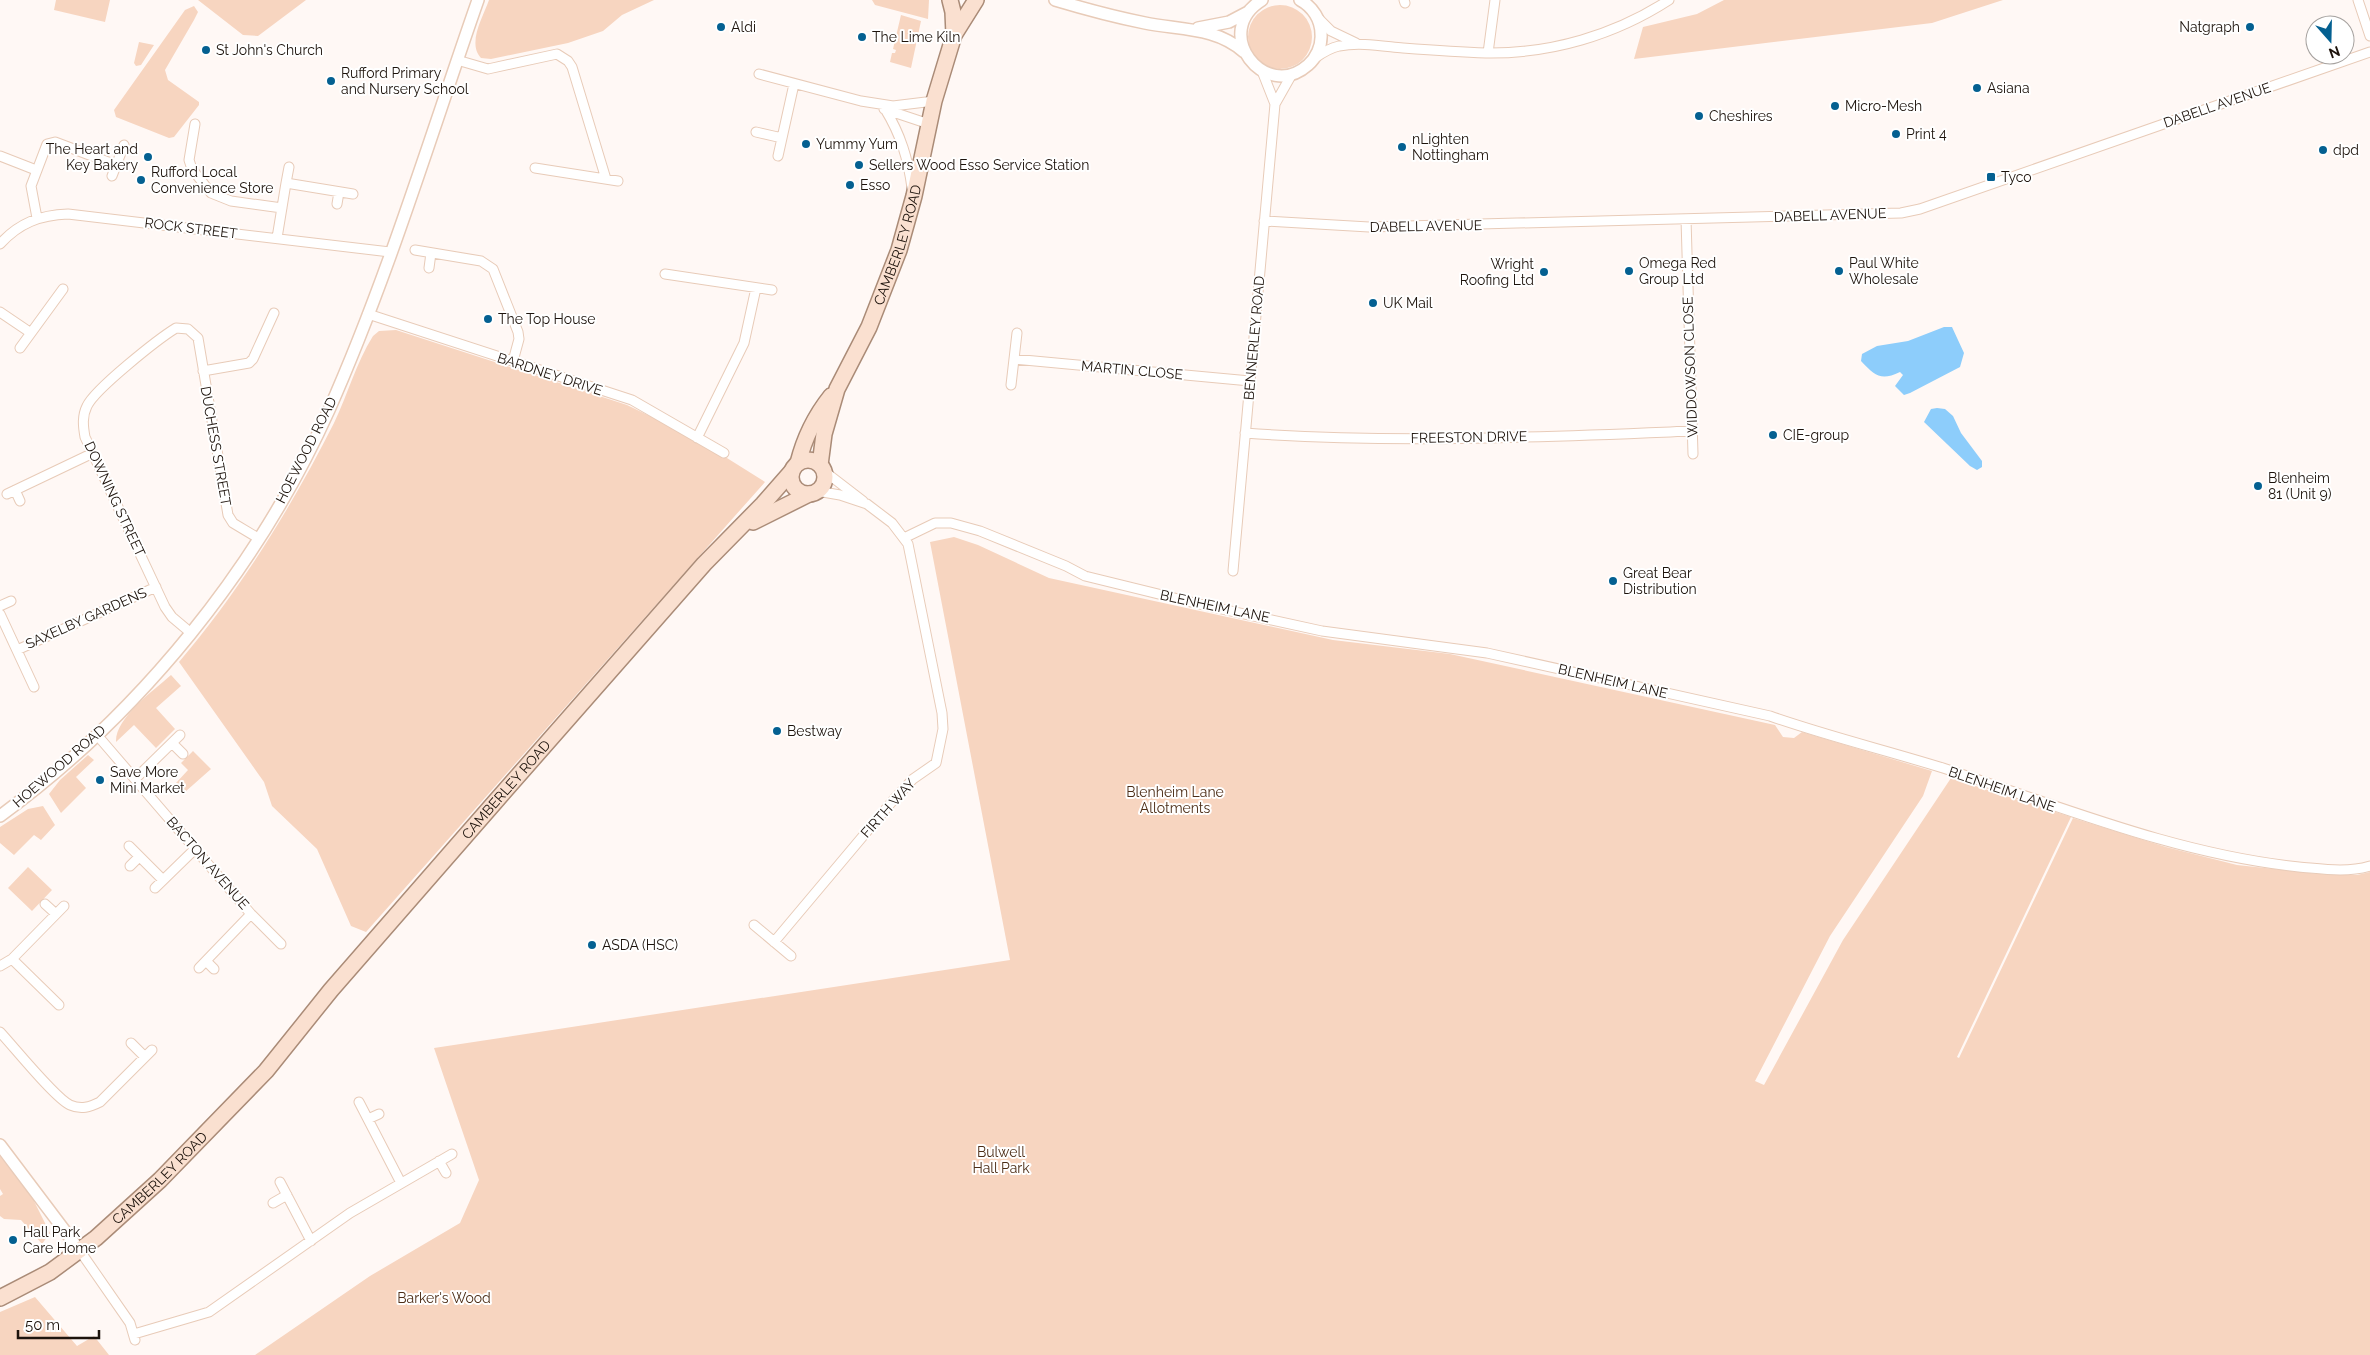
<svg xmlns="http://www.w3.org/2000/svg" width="2370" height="1355" font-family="Raleway,sans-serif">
<rect width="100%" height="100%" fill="#fff8f5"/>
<path fill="#f7d5c0" d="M 56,0 L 110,0 L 105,22 L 54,10 Z
M 198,0 L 306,0 L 258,36 L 243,35 Z
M 489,0 L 654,0 L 622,15 L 603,31 L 568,43 L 491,59 L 481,58 C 467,43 483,17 489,0 Z
M 872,0 L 929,0 L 928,19 L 875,5 Z
M 1724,0 L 2003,0 L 1932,23 L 1634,59 L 1643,27 L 1697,14 Z
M1248 37a32 32 0 1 1 64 0a32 32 0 1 1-64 0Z
M 194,6 L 198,12 L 194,20 L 165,70 L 168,80 L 199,102 L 199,105 L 174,137 L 169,138 L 116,117 L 114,110 L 185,10 Z
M 901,15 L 921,21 L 911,68 L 890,62 L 892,53 L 895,53 L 896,50 L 893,49 Z
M 139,42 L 154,45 L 141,65 L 136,66 L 134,63 Z
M 396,330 L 627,405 L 695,438 L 765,482 L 366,932 L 351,926 L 317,849 L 272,806 L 264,782 L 179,662 C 241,589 291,508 334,423 C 348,394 356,363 373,336 L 379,331 Z
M 954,537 L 978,545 L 1049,578 L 1333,640 L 1450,654 L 1775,725 L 1783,737 L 1794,738 L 1802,732 L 1932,771 L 1923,796 L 1830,936 L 1755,1081 L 1764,1085 L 1843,940 L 1951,778 L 2071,817 L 1957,1057 L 1959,1058 L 2073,818 L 2166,847 L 2237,865 L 2319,874 L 2357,875 L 2370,872 L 2370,1355 L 255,1355 L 370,1276 L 460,1223 L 479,1180 L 434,1048 L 1010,960 L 930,542 Z
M 171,675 L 181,686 L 156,708 L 175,729 L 156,748 L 134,725 L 116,742 C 115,718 153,691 171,675 Z
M 193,751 L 211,769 L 185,792 L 176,783 L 188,770 L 181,763 Z
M 88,755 L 94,760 L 76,777 L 86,788 L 61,813 L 49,794 L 60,780 Z
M 43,806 L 55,825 L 41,840 L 34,835 L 14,855 L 0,843 L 0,827 L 28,809 Z
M 28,867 L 52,890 L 32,911 L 8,888 Z
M 0,1156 L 33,1199 L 50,1233 L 42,1244 L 21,1220 L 4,1219 L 0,1216 L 0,1196 L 3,1194 L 0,1189 Z
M 35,1297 L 77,1346 L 94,1336 L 109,1355 L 0,1355 L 0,1312 Z"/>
<path fill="#8dcdfb" d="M 1944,327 L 1952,327 L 1964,353 L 1960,367 L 1910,393 L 1904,395 L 1895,386 L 1903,375 L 1900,372 C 1881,381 1875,376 1861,361 L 1862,354 L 1877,346 L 1908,341 Z
M 1937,408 L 1945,409 L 1953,416 L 1961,433 L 1982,461 L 1982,467 L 1977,470 L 1970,466 L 1924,422 L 1931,409 Z"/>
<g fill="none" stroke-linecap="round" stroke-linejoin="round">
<g stroke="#e8cbb8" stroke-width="11">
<path id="minor" d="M 1404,0 L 1405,3
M 2358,0 L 2370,36
M 1318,18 L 1331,31 L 1356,43
M 1488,53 L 1495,0
M 1315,58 C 1322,53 1330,48 1339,46 C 1360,42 1382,46 1403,48 C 1430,50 1458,52 1486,53 C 1551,54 1615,35 1669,0
M 457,60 L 488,69 L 557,54 L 568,61 L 572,67 L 606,179
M 1262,71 L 1275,104
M 759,74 L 861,101 L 893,106 L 934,101
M 884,109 L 929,124
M 885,109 C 901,135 908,159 912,188
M 195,124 L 189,160 L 192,169 L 211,193 L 231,201 L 282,208
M 756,132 L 782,138
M 0,156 L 36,170
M 778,156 L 794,84
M 535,168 L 618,181
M 112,176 L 124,145
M 286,183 L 289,167
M 337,204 L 339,192
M 37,218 L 31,186 L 47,144 L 55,142 L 116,165
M 1686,219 L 1693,454
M 1264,221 L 1369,227 L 1901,213 L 1920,209 L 2370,52
M 277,238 L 286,183 L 353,194
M 0,244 C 19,223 40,215 68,214 L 390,252
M 415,250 L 481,261 L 493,269 L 518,332 L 519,339 L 513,361
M 429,268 L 431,253
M 665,274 L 772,290
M 0,312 L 31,333
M 368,314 L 632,400 L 724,453
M 20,348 L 63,289
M 1014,359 L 1250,381
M 203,371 L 249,363 L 253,359 L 274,313
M 1011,385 L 1017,333
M 1245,433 C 1394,444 1544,437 1692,431
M 697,438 L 744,343 L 756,288
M 824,471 L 863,501
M 15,490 L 20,501
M 7,494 L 93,453
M 904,538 L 935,523 L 951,523 L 980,531 L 1066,566 L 1085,576 L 1199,604 L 1322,631 L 1487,653 L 1770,716 C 1827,736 1885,750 1943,768 C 2060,806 2175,854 2299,867 C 2323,869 2346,873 2370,866
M 1233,571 L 1275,104 L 1292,74
M 0,606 L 11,601
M 0,614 L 34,687
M 191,633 L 172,617 L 165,607 L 85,437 C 83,426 82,416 87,406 C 95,389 158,339 176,328 L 188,329 L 198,338 L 228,515 L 233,523 L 258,538
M 17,650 L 156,587
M 97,735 L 251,914 L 281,944
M 172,743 L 183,754
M 135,779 L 180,735
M 129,846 L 163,880
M 130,866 L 139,857
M 155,888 L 195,849
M 45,904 L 56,914
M 754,925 L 791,956
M 774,942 L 895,798 L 913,779 L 936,763 L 943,729 L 942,713 L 908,544 L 892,523 L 867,504 L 840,495 L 817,491
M 12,959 L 59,1005
M 206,961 L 214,969
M 0,966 L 12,959 L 64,906
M 199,968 L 251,914
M 0,1032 C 14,1047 55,1098 70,1105 C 81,1110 90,1107 100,1102 L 152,1050
M 131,1043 L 145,1057
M 359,1102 L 401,1183
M 368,1119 L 379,1114
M 439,1161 L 446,1173
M 280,1182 L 311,1241
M 273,1203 L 287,1195
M 80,1251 L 130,1323 L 135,1340
M 134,1334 L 209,1312 L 350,1213 L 452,1154"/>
</g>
<g stroke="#e8cbb8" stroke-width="14">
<path id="tertiary" d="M 1055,0 C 1085,9 1115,17 1145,23 C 1180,30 1216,27 1244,52
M 1262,0 C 1210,32 1265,103 1308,65 C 1316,58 1322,46 1321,34 C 1321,20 1313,7 1300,0
M 1198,28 L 1229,22 L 1248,12
M 0,816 C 140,714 258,568 329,410 C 388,277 430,137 478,0
M 0,1145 L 80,1251"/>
</g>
<g stroke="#aa8b77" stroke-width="18">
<g id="primary">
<path d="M 950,0 L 953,12 L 954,35"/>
<circle cx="808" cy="477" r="17"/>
<path d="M 798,463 C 804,439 815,416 831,396"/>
<path id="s1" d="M 820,465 L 824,434 L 837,389 L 869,327 L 899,250 L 914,196 L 934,101 L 954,35 L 976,0"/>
<path d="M 753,522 L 809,494"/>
<path id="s2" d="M 0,1298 L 50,1272 L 96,1238 L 160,1180 L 266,1071 L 331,990 L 495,802 L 704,564 L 763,504 L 792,471"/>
</g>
</g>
<use href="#minor" stroke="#fff" stroke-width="9"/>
<use href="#tertiary" stroke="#fff" stroke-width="11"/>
<use href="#primary" stroke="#fae0d0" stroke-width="15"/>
</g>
<g fill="#046091" stroke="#fff" stroke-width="2">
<circle cx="721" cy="27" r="5"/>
<circle cx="2250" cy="27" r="5"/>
<circle cx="862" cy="37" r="5"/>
<circle cx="206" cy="50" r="5"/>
<circle cx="331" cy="81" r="5"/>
<circle cx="1977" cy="88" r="5"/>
<circle cx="1835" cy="106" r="5"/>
<circle cx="1699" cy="116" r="5"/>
<circle cx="1896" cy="134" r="5"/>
<circle cx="806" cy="144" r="5"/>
<circle cx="1402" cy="147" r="5"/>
<circle cx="2323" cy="150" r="5"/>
<circle cx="148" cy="157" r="5"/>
<circle cx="859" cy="165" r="5"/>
<rect x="1986" y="172" width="10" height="10" rx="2.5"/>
<circle cx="141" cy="180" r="5"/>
<circle cx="850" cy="185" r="5"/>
<circle cx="1629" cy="271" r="5"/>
<circle cx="1839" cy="271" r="5"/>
<circle cx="1544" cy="272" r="5"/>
<circle cx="1373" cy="303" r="5"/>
<circle cx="488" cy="319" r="5"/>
<circle cx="1773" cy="435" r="5"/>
<circle cx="2258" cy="486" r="5"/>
<circle cx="1613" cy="581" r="5"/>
<circle cx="777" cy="731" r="5"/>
<circle cx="100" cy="780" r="5"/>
<circle cx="592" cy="945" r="5"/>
<circle cx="13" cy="1240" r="5"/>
</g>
<g text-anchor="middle" stroke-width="4" stroke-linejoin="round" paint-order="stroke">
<g font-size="14" fill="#1d130c" stroke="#fff" text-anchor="start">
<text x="731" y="32">Aldi</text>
<text x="2240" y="32" text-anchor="end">Natgraph</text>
<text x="872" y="42">The Lime Kiln</text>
<text x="216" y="55">St John's Church</text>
<text x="341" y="78">Rufford Primary<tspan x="341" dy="16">and Nursery School</tspan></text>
<text x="1987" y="93">Asiana</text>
<text x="1845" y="111">Micro-Mesh</text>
<text x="1709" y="121">Cheshires</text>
<text x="1906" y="139">Print 4</text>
<text x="1412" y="144">nLighten<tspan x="1412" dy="16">Nottingham</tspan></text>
<text x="816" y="149">Yummy Yum</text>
<text x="138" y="154" text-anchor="end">The Heart and<tspan x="138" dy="16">Key Bakery</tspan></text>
<text x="2333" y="155">dpd</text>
<text x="869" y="170">Sellers Wood Esso Service Station</text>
<text x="151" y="177">Rufford Local<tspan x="151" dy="16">Convenience Store</tspan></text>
<text x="2001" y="182">Tyco</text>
<text x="860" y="190">Esso</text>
<text x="1639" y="268">Omega Red<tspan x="1639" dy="16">Group Ltd</tspan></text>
<text x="1849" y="268">Paul White<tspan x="1849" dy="16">Wholesale</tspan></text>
<text x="1534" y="269" text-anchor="end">Wright<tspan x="1534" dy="16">Roofing Ltd</tspan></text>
<text x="1383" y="308">UK Mail</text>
<text x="498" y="324">The Top House</text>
<text x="1783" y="440">CIE-group</text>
<text x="2268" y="483">Blenheim<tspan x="2268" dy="16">81 (Unit 9)</tspan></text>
<text x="1623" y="578">Great Bear<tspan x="1623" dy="16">Distribution</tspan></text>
<text x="787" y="736">Bestway</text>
<text x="110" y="777">Save More<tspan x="110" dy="16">Mini Market</tspan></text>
<text x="602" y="950">ASDA (HSC)</text>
<text x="23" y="1237">Hall Park<tspan x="23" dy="16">Care Home</tspan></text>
</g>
<g font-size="14" fill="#1d130c" stroke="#fff">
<text transform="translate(2217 105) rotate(-19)" y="5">DABELL AVENUE</text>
<text transform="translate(1830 215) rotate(-2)" y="5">DABELL AVENUE</text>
<text transform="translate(1426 226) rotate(-1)" y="5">DABELL AVENUE</text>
<text transform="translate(191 228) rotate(7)" y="5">ROCK STREET</text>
<text dy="5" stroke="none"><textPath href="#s1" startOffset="235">CAMBERLEY ROAD</textPath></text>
<text transform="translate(1254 338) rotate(-85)" y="5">BENNERLEY ROAD</text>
<text transform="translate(1690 367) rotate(-92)" y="5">WIDDOWSON CLOSE</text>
<text transform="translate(1132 370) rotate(5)" y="5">MARTIN CLOSE</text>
<text transform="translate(550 374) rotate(18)" y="5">BARDNEY DRIVE</text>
<text transform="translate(1469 437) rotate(-1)" y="5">FREESTON DRIVE</text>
<text transform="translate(216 446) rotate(80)" y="5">DUCHESS STREET</text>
<text transform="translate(306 450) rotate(-63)" y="5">HOEWOOD ROAD</text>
<text transform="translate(115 499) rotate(65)" y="5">DOWNING STREET</text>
<text transform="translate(1215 606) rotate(12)" y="5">BLENHEIM LANE</text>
<text transform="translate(86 618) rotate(-24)" y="5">SAXELBY GARDENS</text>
<text transform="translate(1613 681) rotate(13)" y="5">BLENHEIM LANE</text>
<text transform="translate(59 766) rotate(-41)" y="5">HOEWOOD ROAD</text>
<text dy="5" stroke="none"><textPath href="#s2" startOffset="722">CAMBERLEY ROAD</textPath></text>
<text transform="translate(2002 789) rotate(19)" y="5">BLENHEIM LANE</text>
<text transform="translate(888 808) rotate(-48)" y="5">FIRTH WAY</text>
<text transform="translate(208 863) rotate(49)" y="5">BACTON AVENUE</text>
<text dy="5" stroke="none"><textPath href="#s2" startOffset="201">CAMBERLEY ROAD</textPath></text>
</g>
<g font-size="14" fill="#4c2d16" stroke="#fff">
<text x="1175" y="797">Blenheim Lane<tspan x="1175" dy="16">Allotments</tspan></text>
<text x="1001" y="1157">Bulwell<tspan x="1001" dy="16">Hall Park</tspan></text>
<text x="444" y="1303">Barker's Wood</text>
</g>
</g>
<g transform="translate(2330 40) rotate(160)"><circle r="24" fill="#ffffff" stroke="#a5a19e"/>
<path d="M0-4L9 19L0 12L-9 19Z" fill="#046091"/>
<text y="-8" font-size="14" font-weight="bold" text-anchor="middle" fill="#1d130c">N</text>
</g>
<path d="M18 1330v8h81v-8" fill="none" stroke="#1d130c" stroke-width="2.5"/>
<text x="25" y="1330" font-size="15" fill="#1d130c" stroke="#ffffff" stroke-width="4" paint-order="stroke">50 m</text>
</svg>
